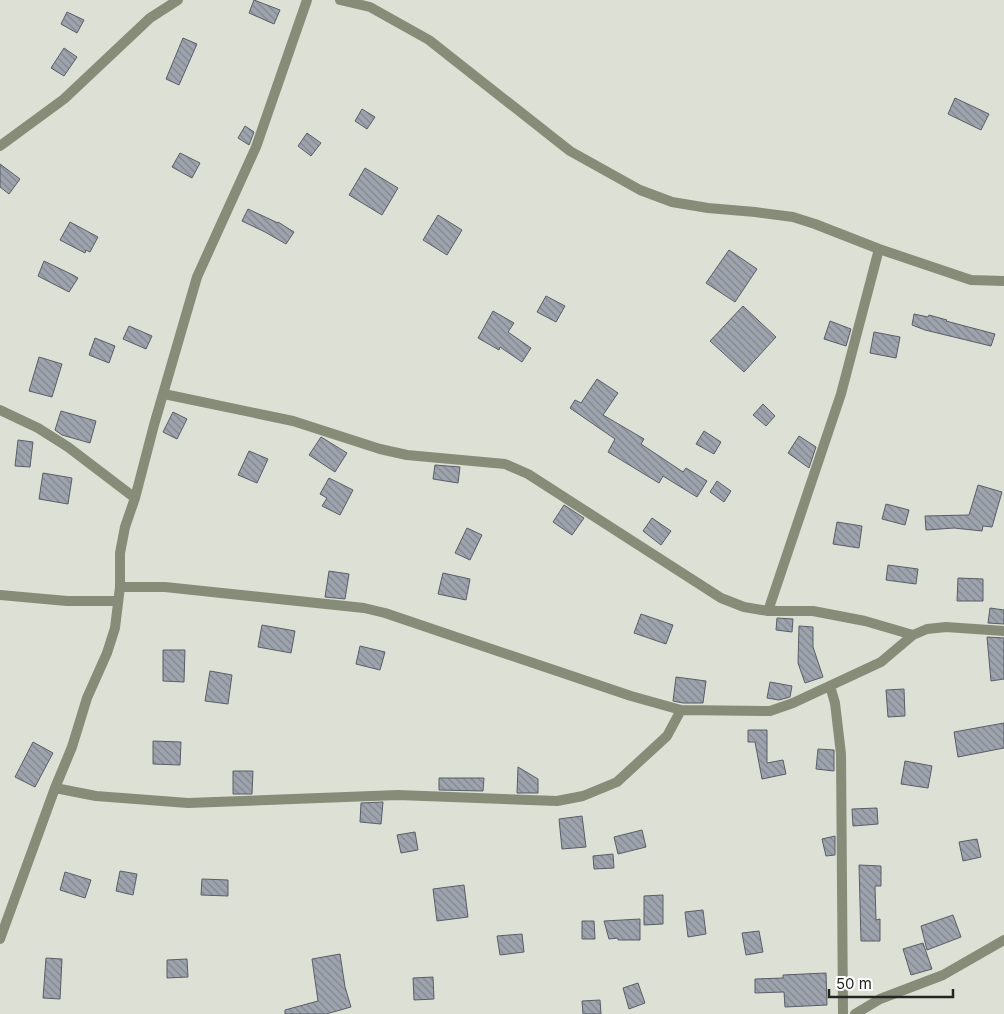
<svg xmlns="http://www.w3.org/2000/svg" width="1004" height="1014" font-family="Inter,sans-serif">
<defs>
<pattern id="building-back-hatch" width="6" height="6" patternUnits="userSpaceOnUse" patternTransform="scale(1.25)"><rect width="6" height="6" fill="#9ea4ae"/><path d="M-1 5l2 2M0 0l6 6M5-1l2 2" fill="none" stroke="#81858d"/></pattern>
</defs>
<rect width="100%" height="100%" fill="#dde0d5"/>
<path fill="url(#building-back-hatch)" stroke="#595e67" d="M 254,0 L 280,10 L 274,24 L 249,13 Z
M 67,12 L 84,20 L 77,33 L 61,24 Z
M 183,38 L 197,44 L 179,85 L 166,79 Z
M 64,48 L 77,57 L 64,76 L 51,68 Z
M 955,98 L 989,114 L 981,130 L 948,114 Z
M 362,109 L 375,117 L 367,129 L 355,121 Z
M 245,126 L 254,132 L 249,145 L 238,138 Z
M 307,133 L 321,143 L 311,156 L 298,146 Z
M 180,153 L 200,163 L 192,178 L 172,167 Z
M 0,164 L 20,179 L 9,194 L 0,187 Z
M 365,168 L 398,188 L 382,215 L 349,195 Z
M 248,209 L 278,223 L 278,222 L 294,232 L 286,244 L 265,232 L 242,221 Z
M 438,215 L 462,230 L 447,255 L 423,240 Z
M 70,222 L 98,237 L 90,252 L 86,250 L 85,253 L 60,240 Z
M 729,250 L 757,269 L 735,302 L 706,283 Z
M 44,261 L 73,275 L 78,278 L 69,292 L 38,276 Z
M 546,296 L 565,306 L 556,322 L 537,312 Z
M 743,306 L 776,337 L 744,372 L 710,341 Z
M 493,311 L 514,323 L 508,332 L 531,348 L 522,362 L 500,347 L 499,350 L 478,338 Z
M 914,314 L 928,317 L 929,315 L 947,320 L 946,321 L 995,334 L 991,346 L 925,330 L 912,325 Z
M 830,321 L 851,329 L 846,346 L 824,339 Z
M 129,326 L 152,336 L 146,349 L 123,339 Z
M 874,332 L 900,337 L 896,358 L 870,353 Z
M 95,338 L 115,346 L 109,363 L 89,355 Z
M 39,357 L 62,364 L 52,397 L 29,391 Z
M 597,379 L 618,393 L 603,415 L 644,439 L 641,444 L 683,472 L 686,468 L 707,481 L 697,497 L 663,476 L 659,483 L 608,452 L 615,439 L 570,408 L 575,400 L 581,403 Z
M 763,404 L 775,416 L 766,426 L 753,415 Z
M 61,411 L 96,421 L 90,443 L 62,435 L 55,430 Z
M 173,412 L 187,419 L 177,439 L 163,432 Z
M 704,431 L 721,442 L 714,454 L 696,444 Z
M 799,436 L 816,447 L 809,468 L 788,453 Z
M 321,437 L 347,453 L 335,472 L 309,455 Z
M 18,440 L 33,442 L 30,467 L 15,466 Z
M 249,451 L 268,459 L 257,483 L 238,475 Z
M 435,465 L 460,467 L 458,483 L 433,479 Z
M 43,473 L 72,478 L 68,504 L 39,499 Z
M 329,478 L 353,490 L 340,515 L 322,506 L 327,498 L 320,494 Z
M 717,481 L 731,491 L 724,502 L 710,492 Z
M 978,485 L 1002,492 L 992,527 L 983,526 L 982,531 L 954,528 L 926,530 L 925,516 L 969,515 Z
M 886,504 L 909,510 L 905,525 L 882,519 Z
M 564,505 L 584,518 L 572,535 L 553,522 Z
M 652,518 L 671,531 L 661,545 L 643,531 Z
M 837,522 L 862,526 L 859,548 L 833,544 Z
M 467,528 L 482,535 L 470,560 L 455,553 Z
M 888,565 L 918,569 L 916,584 L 886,580 Z
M 329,571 L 349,574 L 345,599 L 325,597 Z
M 443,573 L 470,579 L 466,600 L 438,594 Z
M 958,578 L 983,579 L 983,601 L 957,601 Z
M 990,608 L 1004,610 L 1004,624 L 988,623 Z
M 641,614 L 673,625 L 666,644 L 634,633 Z
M 777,618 L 793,619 L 792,632 L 776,630 Z
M 262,625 L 295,631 L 291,653 L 258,647 Z
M 799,626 L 813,627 L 813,647 L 823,677 L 805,683 L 798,663 Z
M 987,637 L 1004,638 L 1004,679 L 991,681 Z
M 360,646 L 385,652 L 380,670 L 356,664 Z
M 163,650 L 185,650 L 184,682 L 163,681 Z
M 210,671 L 232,675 L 228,704 L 205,701 Z
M 676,677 L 706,681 L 703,703 L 683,703 L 673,701 Z
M 770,682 L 792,686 L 790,697 L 779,700 L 767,698 Z
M 904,689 L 905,716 L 888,717 L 886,690 Z
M 1004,723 L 1004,748 L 958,757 L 954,732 Z
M 748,730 L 767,730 L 767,763 L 783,760 L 786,774 L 762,779 L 755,742 L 748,742 Z
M 153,741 L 181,742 L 180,765 L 153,764 Z
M 33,742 L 53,753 L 35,787 L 15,777 Z
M 818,749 L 834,750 L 834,771 L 816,769 Z
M 905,761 L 932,766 L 928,788 L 901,784 Z
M 518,767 L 538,779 L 538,793 L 517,793 Z
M 233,771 L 253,771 L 252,794 L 233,794 Z
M 439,778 L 484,778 L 483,791 L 439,790 Z
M 383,802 L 381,824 L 360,822 L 361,803 Z
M 877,808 L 878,824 L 853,826 L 852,809 Z
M 582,816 L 586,847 L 562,849 L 559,819 Z
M 642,830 L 646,847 L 618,854 L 614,837 Z
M 415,832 L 418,850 L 401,853 L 397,835 Z
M 835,836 L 835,855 L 826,856 L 822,839 Z
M 977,839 L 981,857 L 963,861 L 959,842 Z
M 613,854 L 614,868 L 594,869 L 593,856 Z
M 859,865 L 881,866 L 881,886 L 875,886 L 876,920 L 880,919 L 880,941 L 861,941 Z
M 120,871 L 137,874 L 133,895 L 116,891 Z
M 65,872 L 91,880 L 85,898 L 60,890 Z
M 202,879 L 228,880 L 228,896 L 201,895 Z
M 464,885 L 468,917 L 437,921 L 433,889 Z
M 663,895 L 663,924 L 644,925 L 644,896 Z
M 703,910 L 706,934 L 688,937 L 685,912 Z
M 953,915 L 961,937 L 927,950 L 921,926 Z
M 640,919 L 640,940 L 618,940 L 618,938 L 609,939 L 604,921 Z
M 582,921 L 594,921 L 595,939 L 582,939 Z
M 759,931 L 763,952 L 746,955 L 742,933 Z
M 522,934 L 524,952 L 500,955 L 497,936 Z
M 923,943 L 932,969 L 911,975 L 903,949 Z
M 340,954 L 345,987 L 351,1007 L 326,1014 L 285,1014 L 285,1010 L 318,1001 L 312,959 Z
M 46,958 L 62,959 L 60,999 L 43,998 Z
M 187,959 L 188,977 L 167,978 L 167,960 Z
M 826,973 L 827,1005 L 785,1007 L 784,992 L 755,993 L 755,979 L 783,978 L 783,975 Z
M 433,977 L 434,999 L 414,1000 L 413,978 Z
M 638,983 L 645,1003 L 629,1009 L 623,988 Z
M 600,1000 L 601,1014 L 583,1014 L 582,1001 Z"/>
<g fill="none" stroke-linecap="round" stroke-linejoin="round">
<path stroke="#878c78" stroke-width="10" d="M 340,0 L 370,7 L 429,40 L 570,151 L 640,190 L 672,202 L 708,208 L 755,212 L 793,217 L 815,224 L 879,249 L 971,280 L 1004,281
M 0,146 L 64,99 L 150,18 L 178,0
M 164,394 L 293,421 L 380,449 L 407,455 L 505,464 L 528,474 L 721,598 L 744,607 L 768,611 L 813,611 L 865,621 L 913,635
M 0,410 L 38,428 L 68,447 L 135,498
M 120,587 L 165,587 L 364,608 L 385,613 L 631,696 L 681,710 L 770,711 L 793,703 L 881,662 L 913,635 L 927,629 L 946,627 L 1004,631
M 0,595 L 67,601 L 118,601
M 768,611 L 841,394 L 879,249
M 830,686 L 835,703 L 841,754 L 843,1014
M 55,788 L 96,796 L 188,803 L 398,795 L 557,801 L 583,796 L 617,782 L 667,736 L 681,710
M 0,939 L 55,788 L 72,747 L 87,698 L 107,653 L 115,628 L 120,587 L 120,553 L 125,527 L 135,498 L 154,425 L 197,277 L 256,147 L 307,0
M 855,1014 L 880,999 L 943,975 L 1004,940"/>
</g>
<path d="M829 989v8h124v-8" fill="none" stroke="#242520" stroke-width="2.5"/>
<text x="836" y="989" font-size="15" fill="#242520" stroke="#ffffff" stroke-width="4" paint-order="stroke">50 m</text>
</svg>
